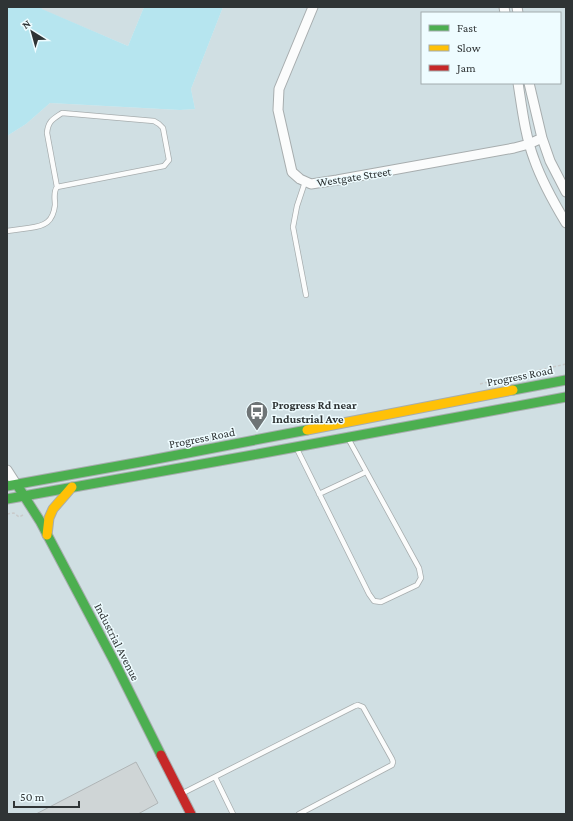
<svg xmlns="http://www.w3.org/2000/svg" width="573" height="821" font-family="'Crimson Pro',serif">
<rect width="100%" height="100%" fill="#e4ecee"/>
<path fill="#d0dfe3" fill-rule="evenodd" d="M 41,7 L 144,7 L 128,46 L 41,9 Z
M 223,7 L 566,7 L 566,814 L 7,814 L 7,136 L 26,124 L 50,103 L 179,110 L 195,109 L 191,89 ZM 422,13 L 560,13 L 560,83 L 422,83 Z"/>
<path fill="#b6e5ef" d="M 7,7 L 41,7 L 42,9 L 128,46 L 144,7 L 223,7 L 191,89 L 195,109 L 180,110 L 50,103 L 26,124 L 7,136 Z"/>
<path fill="#cfd5d6" stroke="#afb5b6" d="M 136,762 L 158,803 L 138,814 L 36,814 Z"/>
<g fill="none" stroke-linecap="round" stroke-linejoin="round">
<g stroke="#a7adae" stroke-width="6">
<path id="lane" d="M 305,182 L 297,206 L 293,227 L 306,295
M 7,231 C 14,230 22,229 29,228 C 45,226 53,222 55,205 C 55,199 53,192 57,187 L 47,133 C 48,121 53,119 62,113 L 154,121 L 159,124 L 163,128 L 169,160 L 164,166 L 57,187
M 297,449 L 369,594 L 374,601 L 381,602 L 417,585 L 421,578 L 419,568 L 349,440
M 319,494 L 366,472
M 215,777 L 233,814
M 181,794 L 355,706 L 358,705 L 363,707 L 392,759 L 393,762 L 392,765 L 299,814"/>
</g>
<g stroke="#a7adae" stroke-width="11">
<path id="street" d="M 313,7 L 279,89 L 278,110 L 292,172 L 300,179 L 311,184 L 337,180 L 514,148 L 529,144 L 542,138
M 504,7 L 505,13
M 517,7 L 518,13
M 518,83 C 522,108 525,135 534,159 C 542,182 554,203 566,223
M 529,83 L 542,138 L 550,161 L 566,192
M 7,470 L 16,484"/>
</g>
<g stroke="#a7adae" stroke-width="11">
<path id="fast" d="M 513,390 L 566,380
M 7,486 L 146,461 L 307,430
M 19,488 L 40,521 L 115,663 L 161,755
M 7,499 L 258,454 L 566,397"/>
</g>
<g stroke="#a7adae" stroke-width="11">
<path id="slow" d="M 307,430 L 513,390
M 47,535 L 49,518 L 53,509 L 72,487"/>
</g>
<g stroke="#a7adae" stroke-width="11">
<path id="jam" d="M 161,755 L 191,814"/>
</g>
<path stroke="#c9cbcb" stroke-width="1.5" stroke-dasharray="3 2" stroke-linecap="butt" d="M 480,384 L 566,364
M 7,514 L 14,513 L 19,517 L 23,515"/>
<use href="#lane" stroke="#fbfcfc" stroke-width="4.5"/>
<use href="#street" stroke="#fbfcfc" stroke-width="9"/>
<use href="#fast" stroke="#4caf50" stroke-width="9"/>
<use href="#slow" stroke="#ffc107" stroke-width="9"/>
<use href="#jam" stroke="#c62828" stroke-width="9"/>
</g>
<defs>
<g id="bus-pin" transform="scale(1.15)"><path d="M0 17L-7.5 6A9.5 9.5 0 1 1 7.5 6Z" fill="#6e7476" stroke="#eefcff"/><path d="M-5-6H5V4H4V6H2V4H-2V6H-4V4H-5ZM-3.5-4V0h7V-4ZM-3.5 1.2v1.5H-2V1.2ZM2 1.2v1.5H3.5V1.2Z" fill="#fff"/></g>
</defs>
<g fill-rule="evenodd">
<use href="#bus-pin" x="257" y="412"/>
</g>
<g text-anchor="middle" stroke-width="3" stroke-linejoin="round" paint-order="stroke">
<g font-size="12" fill="#2f3435" stroke="#eefcff">
<text transform="translate(354 177) rotate(-9)" y="4">Westgate Street</text>
<text transform="translate(520 376) rotate(-11)" y="4">Progress Road</text>
<text transform="translate(202 438) rotate(-11)" y="4">Progress Road</text>
<text transform="translate(117 642) rotate(63)" y="4">Industrial Avenue</text>
</g>
<g font-size="12" font-weight="bold" fill="#2f3435" stroke="#eefcff" text-anchor="start">
<text x="272" y="409">Progress Rd near<tspan x="272" dy="14">Industrial Ave</tspan></text>
</g>
</g>
<rect width="573" height="821" fill="none" stroke="#2f3435" stroke-width="16"/>
<rect x="421" y="12" width="140" height="72" fill="#eefcff" stroke="#a2acae"/>
<rect x="429" y="25" width="20" height="6" fill="#4caf50" stroke="#a2acae"/>
<text x="457" y="32" font-size="12" fill="#2f3435">Fast</text>
<rect x="429" y="45" width="20" height="6" fill="#ffc107" stroke="#a2acae"/>
<text x="457" y="52" font-size="12" fill="#2f3435">Slow</text>
<rect x="429" y="65" width="20" height="6" fill="#c62828" stroke="#a2acae"/>
<text x="457" y="72" font-size="12" fill="#2f3435">Jam</text>
<g transform="translate(32 32) rotate(323)" stroke="#eefcff" stroke-width="3" paint-order="stroke">
<path d="M0-3L7 15L0 10L-7 15Z" fill="#2f3435"/>
<text y="-6" font-size="11" font-weight="bold" text-anchor="middle" fill="#2f3435">N</text>
</g>
<path d="M14 801v6h65v-6" fill="none" stroke="#2f3435" stroke-width="2"/>
<text x="20" y="801" font-size="12" fill="#2f3435" stroke="#eefcff" stroke-width="3" paint-order="stroke">50 m</text>
</svg>
